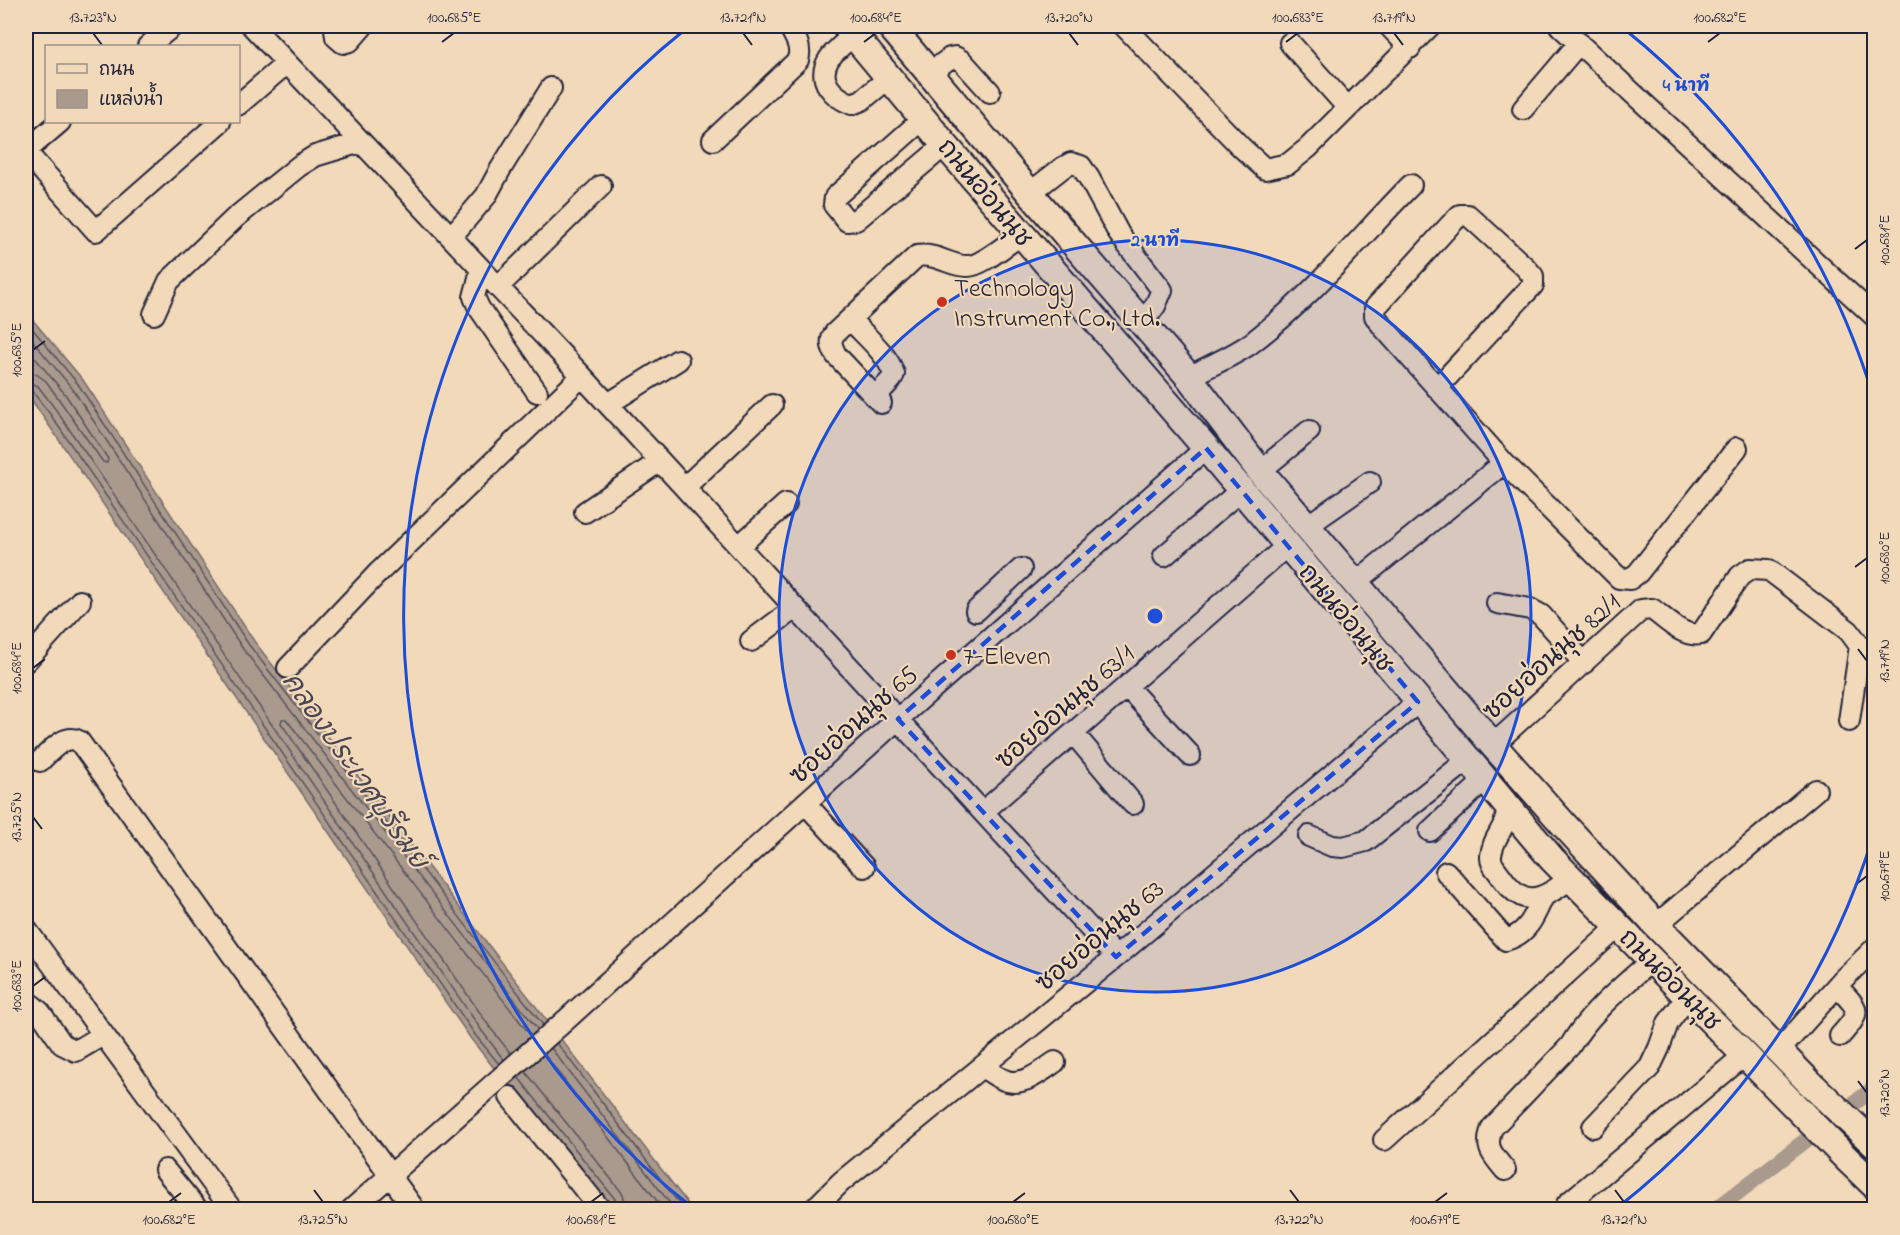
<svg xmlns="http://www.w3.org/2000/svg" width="1900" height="1235" font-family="'Indie Flower','Playpen Sans Thai',sans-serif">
<rect width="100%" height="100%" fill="#f1d9b9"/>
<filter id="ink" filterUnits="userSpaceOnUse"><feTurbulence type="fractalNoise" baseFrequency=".0167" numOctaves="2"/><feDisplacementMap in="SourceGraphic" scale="12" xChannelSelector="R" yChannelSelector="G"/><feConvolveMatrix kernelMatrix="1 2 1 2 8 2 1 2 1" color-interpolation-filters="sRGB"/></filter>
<g filter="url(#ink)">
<path fill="#aa9a8e" stroke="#746a6d" stroke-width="1.5" d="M 26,312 L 83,380 L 254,641 L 692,1209 L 606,1209 L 471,1039 L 26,392 Z"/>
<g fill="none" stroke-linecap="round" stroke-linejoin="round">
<path stroke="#58525c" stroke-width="1.5" d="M 26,321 L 78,384 L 249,645 L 543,1025
M 26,333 L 72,388 L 243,649 L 538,1030
M 26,347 L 65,394 L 108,459 L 107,463 L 103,462 L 46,381 L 36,374 L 26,372
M 26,381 L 38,386 L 56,410 L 482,1031 L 504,1060
M 26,389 L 32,391 L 50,414 L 476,1036 L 499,1064
M 557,1043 L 684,1210
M 551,1048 L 675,1210
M 511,1054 L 489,1026 L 281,723 L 282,719 L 286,719 L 531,1036
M 544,1054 L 664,1210
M 525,1071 L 623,1194 L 627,1210
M 518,1077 L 615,1199 L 618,1210"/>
<path stroke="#aa9a8e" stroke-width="16" d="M 1715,1210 L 1874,1088"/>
<g stroke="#22223b" stroke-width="24">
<path id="minor" d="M 252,26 L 582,376 L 1116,957
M 337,26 L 335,29 L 336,37 L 343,43 L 350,41 L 363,26
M 1124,26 L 1241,147 L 1265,169 L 1288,164 L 1308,148 L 1430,26
M 1389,26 L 1410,48
M 1560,26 L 1874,316
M 854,34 C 846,42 835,50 829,59 C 816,80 833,97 852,104 L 862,100 L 890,77
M 1290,43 L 1348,108
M 148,46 L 173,26
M 930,73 L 950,58 L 955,57 L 962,61 L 990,92
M 238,105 L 287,63
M 1523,109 L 1579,43
M 923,119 L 835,197 L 834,205 L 847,221 L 856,220 L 945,145
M 713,140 L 798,60 C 802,47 795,37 789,26
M 26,151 L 60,122
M 26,152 L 96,231 L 220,122
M 1030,193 L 1062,168 L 1071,163 L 1081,166 L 1089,178 L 1119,234 L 1162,290 L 1155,306 L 1143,322
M 451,237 L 486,196 L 500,170 L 551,88
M 481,270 L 474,297 L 479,308 L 537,392
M 498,287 L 601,186
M 154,314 L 169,281 L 235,218 L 299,166 L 315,156 L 361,142
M 850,319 C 864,335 887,353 894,374 L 891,380 L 875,397
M 1189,377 C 1209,366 1231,357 1250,344 C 1310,299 1359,238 1411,185
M 1437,388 L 1533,285 L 1533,276 L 1525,267 L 1468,215 L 1460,215 L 1450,225 L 1375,308 L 1375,316 L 1384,328 L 1504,463
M 881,403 L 836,355 C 832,347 829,341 835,333 L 917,256 C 938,253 951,267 968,266 C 982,266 1009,242 1021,235
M 608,404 L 678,360
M 1260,471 L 1309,431
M 685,487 L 772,405
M 585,512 L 660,461
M 1307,526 L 1370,482
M 739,546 L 786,504
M 1164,556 L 1241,490
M 1355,583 L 1504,463 L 1619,578 L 1630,579 L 1638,573 L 1737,448
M 1497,603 L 1530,609 L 1541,615 L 1584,663
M 976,611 L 1021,569
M 751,641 L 795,608
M 26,661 L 80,601
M 288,668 L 376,575 L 582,376
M 1127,687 L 1190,755
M 1074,734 L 1133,804
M 1493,745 L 1641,610 L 1652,609 C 1666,619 1683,638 1701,634 L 1740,576 L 1750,569 L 1769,570 L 1849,631 L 1860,646 L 1849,721
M 40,761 C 50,752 64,733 79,741 L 415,1210
M 805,803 L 864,867
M 1508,808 C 1507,813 1506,820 1503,826 C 1498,836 1492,844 1491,856 C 1490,864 1497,870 1501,876 C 1526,912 1542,898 1571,879
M 984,811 L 1288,545
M 1430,831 L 1485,780
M 1309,836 L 1332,846 L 1343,847 L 1366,841 L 1468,760
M 1446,872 L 1506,940 C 1528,934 1535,915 1543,897
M 1656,925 L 1816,790
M 26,929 L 232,1210
M 1837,986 C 1859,1010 1863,1010 1840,1036
M 32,1005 L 40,1012 L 62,1044 L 76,1051 L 103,1035
M 1779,1051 L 1843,979 L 1874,949
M 982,1067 C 989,1071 999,1079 1007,1081 C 1024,1086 1042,1071 1055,1062
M 510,1097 L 601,1210
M 1593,1127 L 1650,1067 L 1659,1048 L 1668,1023 L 1688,996
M 1384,1140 L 1618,927
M 165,1170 L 198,1210
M 1505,1170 C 1493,1155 1484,1148 1492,1128 L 1570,1046 C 1590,1012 1623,986 1652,960
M 1567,1204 L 1746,1054
M 351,1210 L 567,1019 L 898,719 L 1206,448
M 813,1210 L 841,1182 L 1116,957 L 1418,702"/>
</g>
<g stroke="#22223b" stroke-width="30">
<path id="major" d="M 846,26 L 945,145 L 1206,448 L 1552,859 L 1848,1160 L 1874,1185
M 890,26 L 1030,193 L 1189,377 L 1260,471 L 1493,745 L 1566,827 L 1656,925 L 1809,1082 L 1874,1144"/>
</g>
<use href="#minor" stroke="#f1d9b9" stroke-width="20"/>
<use href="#major" stroke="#f1d9b9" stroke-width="26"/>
</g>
</g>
<path fill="none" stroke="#1d4ed8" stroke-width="4.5" stroke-dasharray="12 8" stroke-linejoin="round" d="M 1206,448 L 1418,702 L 1116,957 L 898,719 Z"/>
<path fill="none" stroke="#22223b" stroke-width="2" d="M 93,33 L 102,45M 743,33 L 752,45M 1069,33 L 1078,45M 1394,33 L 1403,45M 442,42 L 454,33M 864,42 L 876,33M 1286,42 L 1298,33M 1708,42 L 1720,33M 1855,249 L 1867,240M 33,350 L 45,341M 1855,567 L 1867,558M 1858,649 L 1867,661M 33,668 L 45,659M 33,817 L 42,829M 1855,885 L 1867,876M 33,986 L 45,977M 1858,1081 L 1867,1093M 314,1190 L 323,1202M 1290,1190 L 1299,1202M 1615,1190 L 1624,1202M 169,1202 L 181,1193M 591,1202 L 603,1193M 1013,1202 L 1025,1193M 1435,1202 L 1447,1193"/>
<circle cx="1155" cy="616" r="376" fill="#1d4ed8" fill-opacity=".12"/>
<g fill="none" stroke="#1d4ed8" stroke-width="3">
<circle cx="1155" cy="616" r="376"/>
<path d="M1873 836A751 751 0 0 1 1617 1208M693 1208A751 751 0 0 1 687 28M1623 28A751 751 0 0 1 1873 396"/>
</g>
<g fill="#c8321e" stroke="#f1d9b9" stroke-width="2">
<circle cx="942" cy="302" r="6"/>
<circle cx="951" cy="655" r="6"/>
</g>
<g text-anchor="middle" stroke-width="4.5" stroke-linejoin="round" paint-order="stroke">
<g font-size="26" fill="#22223b" stroke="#f1d9b9">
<text transform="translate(986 192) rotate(50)" y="9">ถนนอ่อนนุช</text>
<text transform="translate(1347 617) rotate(50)" y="9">ถนนอ่อนนุช</text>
<text transform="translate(1551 656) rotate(-42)" y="9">ซอยอ่อนนุช 82/1</text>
<text transform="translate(1064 706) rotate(-41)" y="9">ซอยอ่อนนุช 63/1</text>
<text transform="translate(853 724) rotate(-42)" y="9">ซอยอ่อนนุช 65</text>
<text transform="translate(1099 935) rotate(-40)" y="9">ซอยอ่อนนุช 63</text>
<text transform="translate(1671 979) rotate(45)" y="9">ถนนอ่อนนุช</text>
</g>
<g font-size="26" fill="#22223b" stroke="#f1d9b9" text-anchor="start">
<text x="954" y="296">Technology<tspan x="954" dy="30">Instrument Co., Ltd.</tspan></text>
<text x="963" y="664">7-Eleven</text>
</g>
<g font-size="27" font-style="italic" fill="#4b4654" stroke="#f1d9b9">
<text transform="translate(356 770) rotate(55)" y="9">คลองประเวศบุรีรมย์</text>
</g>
</g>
<circle cx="1155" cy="616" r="9" fill="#1d4ed8" stroke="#f1d9b9" stroke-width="3"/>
<g font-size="18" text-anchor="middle" font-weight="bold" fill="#1d4ed8" stroke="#f1d9b9" stroke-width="4.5" stroke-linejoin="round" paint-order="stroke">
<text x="1686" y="91">4 นาที</text>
<text x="1155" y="246">2 นาที</text>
</g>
<rect width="1900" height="1235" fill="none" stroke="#f1d9b9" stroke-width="66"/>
<rect x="45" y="45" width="195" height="78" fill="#f1d9b9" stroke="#9e9087" stroke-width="1.5"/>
<rect x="57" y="64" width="30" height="9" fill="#f1d9b9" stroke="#9e9087" stroke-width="1.5"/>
<text x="99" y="75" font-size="18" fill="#22223b">ถนน</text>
<rect x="57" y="90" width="30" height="18" fill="#aa9a8e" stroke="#9e9087" stroke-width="1.5"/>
<text x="99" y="105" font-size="18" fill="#22223b">แหล่งน้ำ</text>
<rect x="33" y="33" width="1834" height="1169" fill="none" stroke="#22223b" stroke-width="2"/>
<g font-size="15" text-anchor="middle" fill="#22223b">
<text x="93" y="22">13.723°N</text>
<text x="454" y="22">100.685°E</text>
<text x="743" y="22">13.721°N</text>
<text x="876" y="22">100.684°E</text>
<text x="1069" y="22">13.720°N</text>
<text x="1298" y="22">100.683°E</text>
<text x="1394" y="22">13.719°N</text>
<text x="1720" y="22">100.682°E</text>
<text transform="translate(1884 240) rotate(-90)" y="5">100.681°E</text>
<text transform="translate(16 350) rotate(-90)" y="5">100.685°E</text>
<text transform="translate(1884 558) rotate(-90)" y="5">100.680°E</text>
<text transform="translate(1884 661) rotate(-90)" y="5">13.719°N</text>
<text transform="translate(16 668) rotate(-90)" y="5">100.684°E</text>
<text transform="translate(16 817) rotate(-90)" y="5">13.725°N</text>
<text transform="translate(1884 876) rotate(-90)" y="5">100.679°E</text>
<text transform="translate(16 986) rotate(-90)" y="5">100.683°E</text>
<text transform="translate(1884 1093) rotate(-90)" y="5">13.720°N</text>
<text x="169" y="1224">100.682°E</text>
<text x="323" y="1224">13.725°N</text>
<text x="591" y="1224">100.681°E</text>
<text x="1013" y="1224">100.680°E</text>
<text x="1299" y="1224">13.722°N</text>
<text x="1435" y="1224">100.679°E</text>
<text x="1624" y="1224">13.721°N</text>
</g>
</svg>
